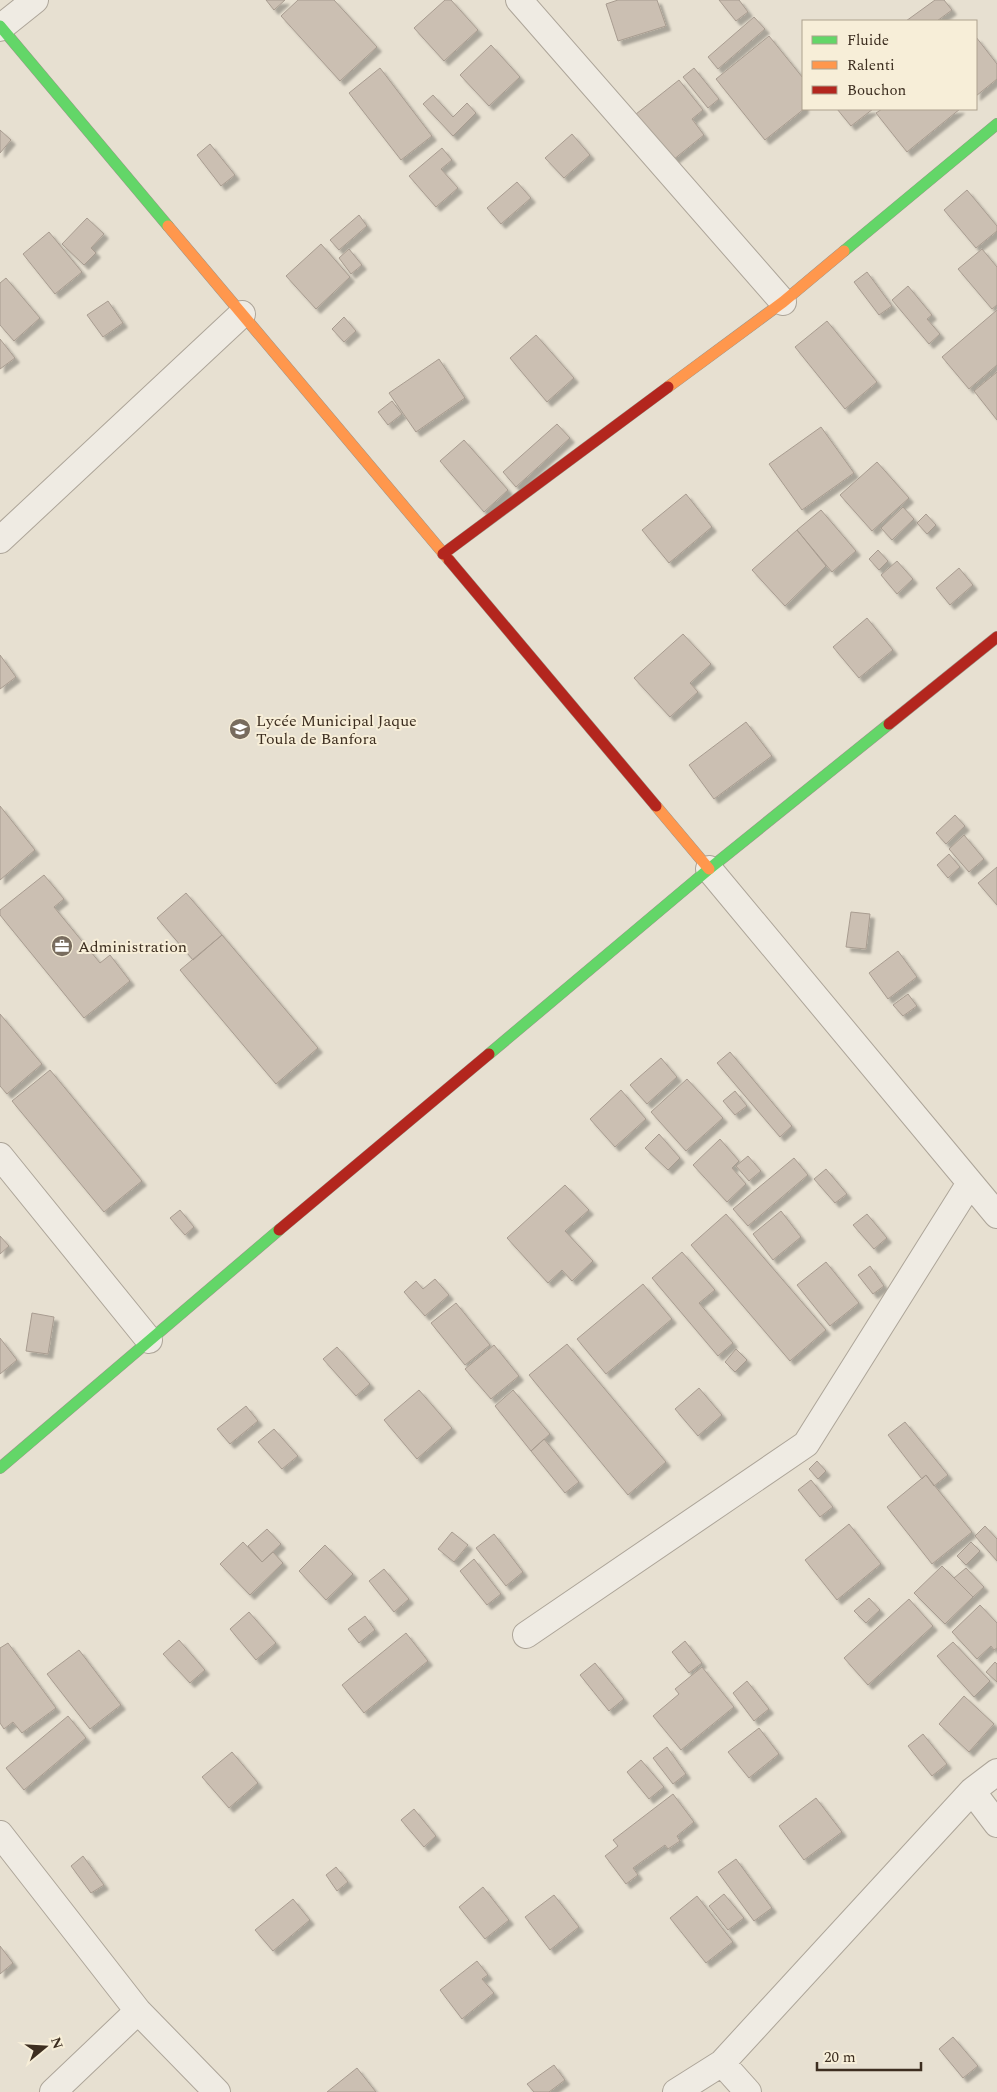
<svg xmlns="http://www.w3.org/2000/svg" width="997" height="2092" font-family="Spectral,serif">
<defs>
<filter id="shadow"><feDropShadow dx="4.5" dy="4.5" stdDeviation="1" flood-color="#0004"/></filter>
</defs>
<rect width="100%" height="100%" fill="#e7e0d1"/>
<path fill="#cbbfb2" stroke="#a89c90" filter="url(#shadow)" d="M 266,0 L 285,0 L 274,10 Z
M 298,0 L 334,0 L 377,47 L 340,81 L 281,16 Z
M 445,0 L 451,0 L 478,30 L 444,61 L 414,28 Z
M 618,0 L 657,0 L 666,26 L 618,41 L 606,4 Z
M 719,0 L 739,0 L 748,12 L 736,21 Z
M 935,0 L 944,0 L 952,10 L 937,21 L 906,21 Z
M 754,17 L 765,29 L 718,69 L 708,57 Z
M 769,36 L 803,78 L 804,109 L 765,140 L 716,79 Z
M 976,37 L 997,64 L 997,79 L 976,96 Z
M 491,45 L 520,77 L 489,106 L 460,75 Z
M 380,68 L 432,136 L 401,160 L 349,93 Z
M 694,68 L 719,99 L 708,108 L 683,77 Z
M 679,80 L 703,110 L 692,119 L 704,135 L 673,160 L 636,114 Z
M 433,95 L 453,117 L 467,103 L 476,113 L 453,136 L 423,104 Z
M 837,109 L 873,109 L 851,126 Z
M 882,109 L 960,109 L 907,152 L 876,113 Z
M 0,130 L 11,140 L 0,153 Z
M 572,134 L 590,155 L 564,178 L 545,158 Z
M 210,144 L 235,175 L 221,186 L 197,155 Z
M 442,148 L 452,160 L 441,169 L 458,188 L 436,207 L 409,176 Z
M 517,182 L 531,198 L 501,224 L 487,208 Z
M 967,190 L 997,226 L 997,231 L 976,248 L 944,210 Z
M 359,215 L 367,226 L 339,250 L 330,240 Z
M 87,218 L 104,234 L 91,248 L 96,253 L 84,265 L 62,244 Z
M 49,232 L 82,272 L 55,294 L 23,254 Z
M 321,244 L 350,277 L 316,309 L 286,276 Z
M 349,249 L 362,265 L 351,274 L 339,258 Z
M 982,249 L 997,267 L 997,305 L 992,309 L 958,269 Z
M 867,272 L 892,306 L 879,315 L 854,282 Z
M 6,278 L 40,318 L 14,341 L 0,325 L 0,283 Z
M 908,286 L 932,315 L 927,319 L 940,334 L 929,344 L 892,300 Z
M 108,301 L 123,323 L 103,337 L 87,315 Z
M 997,310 L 997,365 L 969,389 L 942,357 Z
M 344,317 L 356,331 L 344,342 L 332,329 Z
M 827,321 L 877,382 L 845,409 L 795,347 Z
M 536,335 L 574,378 L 547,402 L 510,358 Z
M 0,339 L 15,358 L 0,369 Z
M 439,359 L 465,398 L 416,432 L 389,393 Z
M 997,372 L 997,420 L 974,391 Z
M 392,401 L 402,414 L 388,425 L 378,412 Z
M 557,424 L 570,438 L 516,487 L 503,472 Z
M 821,427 L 854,473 L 802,510 L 769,464 Z
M 464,440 L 508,490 L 484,512 L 440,461 Z
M 877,462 L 909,498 L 872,531 L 840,495 Z
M 686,494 L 712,527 L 669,563 L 642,530 Z
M 903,507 L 914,519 L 892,540 L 881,528 Z
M 821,510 L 856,551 L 832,572 L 797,530 Z
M 926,514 L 936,525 L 927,534 L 917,523 Z
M 797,530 L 826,566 L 785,606 L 752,570 Z
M 878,550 L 888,561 L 879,570 L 869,559 Z
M 897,561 L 913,579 L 897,594 L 881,575 Z
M 959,568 L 973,585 L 950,605 L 936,588 Z
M 867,618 L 893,650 L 859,678 L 833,647 Z
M 683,634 L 711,664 L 690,683 L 698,692 L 670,717 L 634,678 Z
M 0,655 L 16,677 L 0,689 Z
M 746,722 L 772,756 L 714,799 L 689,765 Z
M 0,806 L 35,850 L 0,880 Z
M 955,815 L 965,826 L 946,844 L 936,833 Z
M 964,835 L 984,859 L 969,872 L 949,849 Z
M 949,854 L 960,867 L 948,878 L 937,865 Z
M 997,867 L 997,905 L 978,883 Z
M 44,875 L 64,899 L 54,907 L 100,963 L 110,955 L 130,981 L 84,1018 L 0,915 L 0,910 Z
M 186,893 L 222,935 L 193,960 L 157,918 Z
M 851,912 L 870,914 L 866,949 L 846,947 Z
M 222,935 L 318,1048 L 276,1084 L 180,970 Z
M 898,951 L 917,977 L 888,999 L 869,973 Z
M 908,994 L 917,1006 L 903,1016 L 893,1005 Z
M 0,1014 L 42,1064 L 7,1094 L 0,1086 Z
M 730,1052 L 792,1126 L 780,1137 L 717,1063 Z
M 661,1058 L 677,1077 L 647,1104 L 630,1085 Z
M 50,1070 L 142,1181 L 104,1212 L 12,1101 Z
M 687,1079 L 723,1118 L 686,1151 L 651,1112 Z
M 621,1090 L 646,1119 L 615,1147 L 590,1119 Z
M 735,1091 L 747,1106 L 735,1115 L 723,1101 Z
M 659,1134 L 680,1158 L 668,1170 L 645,1148 Z
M 720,1139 L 739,1161 L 732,1168 L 746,1184 L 727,1202 L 693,1165 Z
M 748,1156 L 761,1171 L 749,1181 L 736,1166 Z
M 794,1158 L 808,1175 L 748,1226 L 733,1209 Z
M 826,1169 L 847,1194 L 835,1203 L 814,1179 Z
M 565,1185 L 589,1210 L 565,1231 L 593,1261 L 572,1281 L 562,1270 L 548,1283 L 507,1238 Z
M 180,1210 L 194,1227 L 185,1235 L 170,1218 Z
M 781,1211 L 801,1237 L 773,1260 L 753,1234 Z
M 726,1214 L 826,1330 L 790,1361 L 691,1245 Z
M 867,1214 L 887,1238 L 874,1249 L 853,1225 Z
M 0,1236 L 9,1246 L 0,1254 Z
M 682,1252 L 715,1290 L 699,1303 L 733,1343 L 718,1356 L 652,1278 Z
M 826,1262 L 859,1303 L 830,1326 L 797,1285 Z
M 870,1266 L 884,1286 L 873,1294 L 858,1275 Z
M 435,1279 L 449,1295 L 425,1316 L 404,1292 L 416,1281 L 423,1289 Z
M 643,1284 L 672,1319 L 606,1374 L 577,1339 Z
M 456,1303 L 490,1345 L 465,1365 L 431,1323 Z
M 32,1313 L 54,1317 L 48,1354 L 26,1351 Z
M 0,1338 L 17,1360 L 0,1374 Z
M 567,1344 L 666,1462 L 628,1495 L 529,1375 Z
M 494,1345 L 519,1376 L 491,1399 L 465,1369 Z
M 337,1347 L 370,1384 L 356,1396 L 323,1359 Z
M 736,1349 L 747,1360 L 735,1372 L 725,1362 Z
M 699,1388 L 722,1415 L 698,1436 L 675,1409 Z
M 419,1390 L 452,1428 L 417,1459 L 384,1420 Z
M 513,1390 L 550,1434 L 531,1451 L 495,1406 Z
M 246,1406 L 258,1421 L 230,1444 L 217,1429 Z
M 905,1422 L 948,1475 L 934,1486 L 926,1475 L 922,1479 L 888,1435 Z
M 274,1429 L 298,1456 L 282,1469 L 258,1442 Z
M 544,1439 L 579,1482 L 565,1493 L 531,1451 Z
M 817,1461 L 826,1471 L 818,1479 L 809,1469 Z
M 926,1475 L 972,1532 L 932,1564 L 887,1507 Z
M 811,1480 L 833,1507 L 820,1517 L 798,1490 Z
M 849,1524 L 881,1564 L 837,1600 L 805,1560 Z
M 985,1526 L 997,1539 L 997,1561 L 975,1536 Z
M 267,1529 L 281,1544 L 262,1562 L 248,1546 Z
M 452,1532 L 468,1545 L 454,1562 L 438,1549 Z
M 494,1534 L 523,1572 L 506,1586 L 476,1548 Z
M 243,1542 L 262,1562 L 273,1552 L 283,1563 L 250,1595 L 220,1564 Z
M 971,1542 L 980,1551 L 966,1565 L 957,1556 Z
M 325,1545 L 353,1574 L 326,1600 L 299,1571 Z
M 474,1559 L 501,1594 L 487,1605 L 460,1571 Z
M 942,1566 L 973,1597 L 945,1624 L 914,1593 Z
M 966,1568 L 984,1587 L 973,1597 L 954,1578 Z
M 384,1569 L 409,1599 L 394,1612 L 369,1581 Z
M 869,1598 L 880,1610 L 866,1623 L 854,1611 Z
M 909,1599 L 933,1626 L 868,1685 L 844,1658 Z
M 980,1605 L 997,1623 L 997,1648 L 994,1650 L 991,1646 L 977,1659 L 952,1632 Z
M 249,1612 L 276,1643 L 256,1660 L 230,1629 Z
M 365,1616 L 375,1630 L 359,1643 L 348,1629 Z
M 406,1633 L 428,1661 L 364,1713 L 342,1685 Z
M 179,1640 L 205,1670 L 190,1683 L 163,1654 Z
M 685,1641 L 702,1663 L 689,1673 L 672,1652 Z
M 953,1642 L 990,1681 L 974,1697 L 937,1656 Z
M 8,1643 L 56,1708 L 22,1733 L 13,1722 L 4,1729 L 0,1723 L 0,1648 Z
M 79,1650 L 121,1705 L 90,1729 L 47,1674 Z
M 995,1662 L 997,1664 L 997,1682 L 986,1672 Z
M 595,1663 L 624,1699 L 609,1711 L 580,1675 Z
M 702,1667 L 734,1707 L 681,1750 L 653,1716 L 679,1694 L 675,1689 Z
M 747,1681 L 769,1709 L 754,1721 L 733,1693 Z
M 964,1696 L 994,1724 L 969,1752 L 939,1724 Z
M 68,1716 L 86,1738 L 24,1790 L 6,1768 Z
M 759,1728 L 779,1754 L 749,1778 L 728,1752 Z
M 923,1734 L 947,1764 L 932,1776 L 908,1746 Z
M 667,1747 L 686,1774 L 673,1784 L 653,1758 Z
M 232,1752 L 258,1783 L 229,1808 L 202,1777 Z
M 641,1760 L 664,1787 L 649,1799 L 627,1772 Z
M 673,1794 L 694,1822 L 677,1836 L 680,1841 L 668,1849 L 665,1845 L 633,1868 L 638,1875 L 626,1884 L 605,1856 L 618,1846 L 613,1840 Z
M 816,1798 L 842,1832 L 804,1860 L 779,1826 Z
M 414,1809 L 436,1836 L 424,1847 L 401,1820 Z
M 83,1856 L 104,1885 L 91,1893 L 71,1866 Z
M 736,1859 L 772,1908 L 754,1921 L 718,1872 Z
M 336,1867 L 348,1882 L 337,1891 L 326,1875 Z
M 483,1887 L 509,1920 L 485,1939 L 459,1907 Z
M 724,1894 L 744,1918 L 728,1930 L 709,1906 Z
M 554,1895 L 579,1927 L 550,1950 L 525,1917 Z
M 697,1896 L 733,1942 L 706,1963 L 670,1918 Z
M 293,1899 L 310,1920 L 273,1951 L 255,1930 Z
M 0,1946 L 13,1963 L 0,1974 Z
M 477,1961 L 488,1975 L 482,1979 L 494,1993 L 462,2019 L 440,1990 Z
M 953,2037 L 978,2066 L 963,2078 L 939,2049 Z
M 554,2065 L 565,2080 L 549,2092 L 534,2092 L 527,2084 Z
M 357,2068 L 376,2092 L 327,2092 Z"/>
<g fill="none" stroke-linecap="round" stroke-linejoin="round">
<g stroke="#ada599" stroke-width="28">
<path id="street" d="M 519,0 L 783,302
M 0,28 L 35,0
M 0,540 L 242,314
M 709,869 L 997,1215
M 0,1156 L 149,1340
M 526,1635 L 806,1444 L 970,1183
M 972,1791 L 997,1824
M 0,1834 L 138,2011 L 217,2092
M 722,2063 L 748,2092
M 53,2092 L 138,2011
M 676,2092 L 722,2063 L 972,1791 L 997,1772"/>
</g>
<g stroke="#9c958a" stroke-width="12">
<path id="fast" d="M 0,26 L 168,226
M 844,251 L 997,124
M 489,1054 L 709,869 L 889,724
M 0,1468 L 279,1230"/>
</g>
<g stroke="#9c958a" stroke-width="12">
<path id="slow" d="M 168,226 L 449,560
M 668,387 L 783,302 L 844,251
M 656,806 L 709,869"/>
</g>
<g stroke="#9c958a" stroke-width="12">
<path id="jam" d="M 443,554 L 668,387
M 449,560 L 656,806
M 889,724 L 997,637
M 279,1230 L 489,1054"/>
</g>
<use href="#street" stroke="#efebe3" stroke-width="26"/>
<use href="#fast" stroke="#63d668" stroke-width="11"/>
<use href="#slow" stroke="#ff974d" stroke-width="11"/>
<use href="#jam" stroke="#b3261e" stroke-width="11"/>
</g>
<defs>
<g id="school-disc" transform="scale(1.125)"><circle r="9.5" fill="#786c5e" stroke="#f7eed8"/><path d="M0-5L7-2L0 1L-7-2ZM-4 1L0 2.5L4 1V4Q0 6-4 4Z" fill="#fff"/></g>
<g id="office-disc" transform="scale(1.125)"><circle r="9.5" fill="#786c5e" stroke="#f7eed8"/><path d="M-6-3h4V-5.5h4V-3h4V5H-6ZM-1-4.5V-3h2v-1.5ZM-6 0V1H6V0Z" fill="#fff"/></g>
</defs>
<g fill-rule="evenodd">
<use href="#school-disc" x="240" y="729"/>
<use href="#office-disc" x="62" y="946"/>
</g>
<g text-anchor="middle" stroke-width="4" stroke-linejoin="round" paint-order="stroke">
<g font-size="16" fill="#3d2e20" stroke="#f7eed8" text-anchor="start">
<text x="256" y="726">Lycée Municipal Jaque<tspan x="256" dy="18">Toula de Banfora</tspan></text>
<text x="78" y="952">Administration</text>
</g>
</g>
<rect x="802" y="20" width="175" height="90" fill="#f7eed8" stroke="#ada18e"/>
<rect x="812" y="36" width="25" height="8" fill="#63d668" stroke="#ada18e"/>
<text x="847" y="45" font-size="15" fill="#3d2e20">Fluide</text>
<rect x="812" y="61" width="25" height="8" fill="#ff974d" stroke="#ada18e"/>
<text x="847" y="70" font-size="15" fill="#3d2e20">Ralenti</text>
<rect x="812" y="86" width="25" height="8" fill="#b3261e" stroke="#ada18e"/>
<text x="847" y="95" font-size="15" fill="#3d2e20">Bouchon</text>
<g transform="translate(45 2047) rotate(72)" stroke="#f7eed8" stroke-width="4" paint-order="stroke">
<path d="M0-4L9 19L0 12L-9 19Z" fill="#3d2e20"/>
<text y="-8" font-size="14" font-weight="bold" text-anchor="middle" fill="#3d2e20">N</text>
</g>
<path d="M817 2062v8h104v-8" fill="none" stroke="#3d2e20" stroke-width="2.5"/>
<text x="824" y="2062" font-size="15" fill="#3d2e20" stroke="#f7eed8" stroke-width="4" paint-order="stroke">20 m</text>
</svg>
